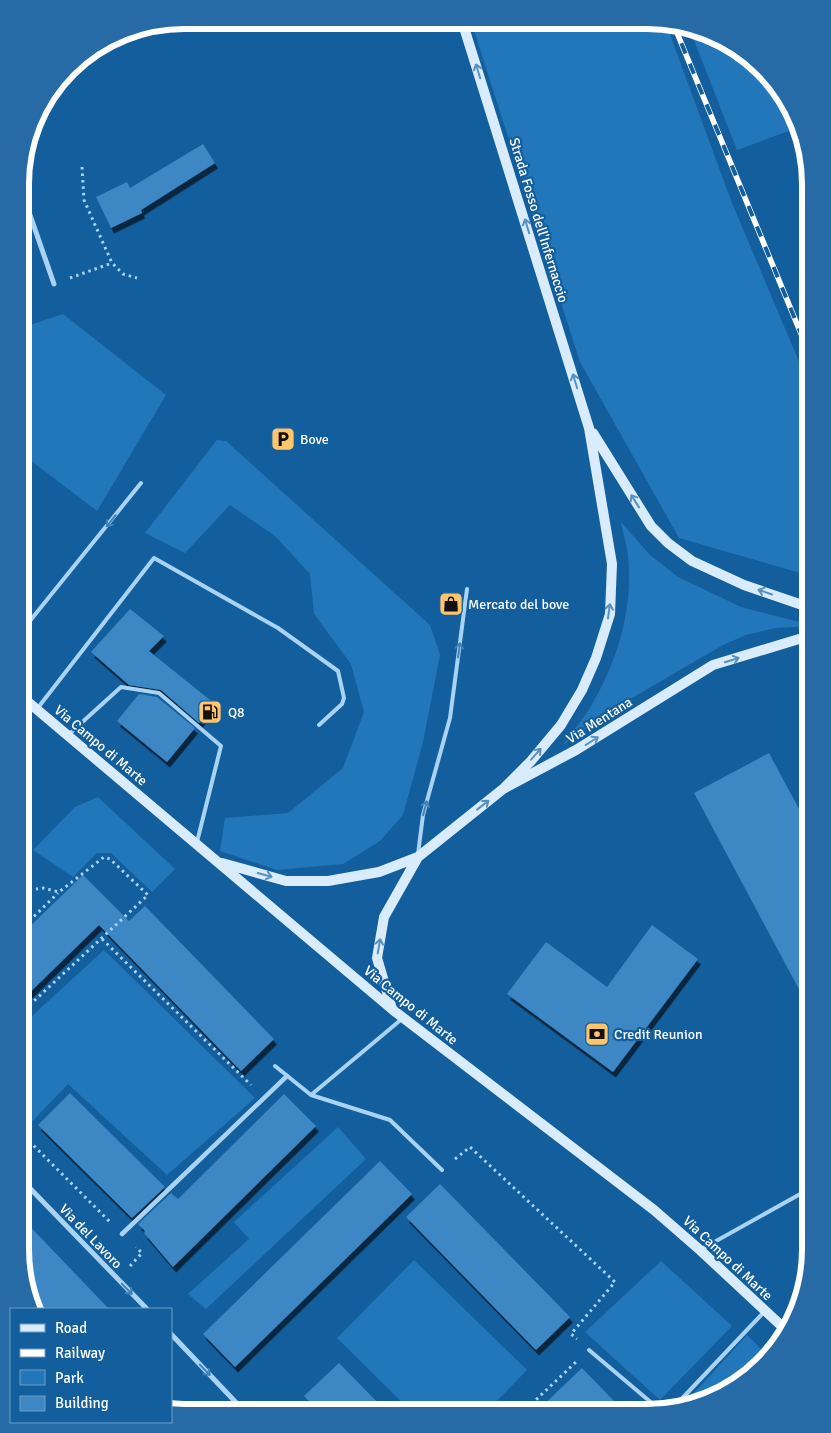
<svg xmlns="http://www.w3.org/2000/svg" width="831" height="1433" font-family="Signika,sans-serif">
<defs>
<filter id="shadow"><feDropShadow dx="3" dy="5.5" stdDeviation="0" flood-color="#0009"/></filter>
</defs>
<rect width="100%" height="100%" fill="#135e9d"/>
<path fill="#2277ba" d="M 471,21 L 665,21 L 732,203 L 811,390 L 811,576 L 679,538 L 580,362 Z
M 690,30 L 747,54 L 799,121 L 800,127 L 737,150 Z
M 63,314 L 166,395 L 97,511 L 21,453 L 21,328 Z
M 217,440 L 226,441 L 430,625 L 440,655 L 423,742 L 403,815 L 380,841 L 343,864 L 277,870 L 220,851 L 225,818 L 288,813 L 343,768 L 364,712 L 351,664 L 314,614 L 310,574 L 275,536 L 230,505 L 185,553 L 145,533 Z
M 621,522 L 649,554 L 678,577 L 741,607 L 811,625 L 811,626 L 775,628 L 746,635 L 723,645 L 620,705 L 563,745 C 571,734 580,722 588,711 C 616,666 634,610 628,556 C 627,545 623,534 621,522 Z
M 98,797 L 175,869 L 152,892 L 111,853 L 97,853 L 73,877 L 33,850 L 75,807 Z
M 104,950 L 255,1098 L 167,1175 L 68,1084 L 26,1128 L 20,1122 L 20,1027 Z
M 338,1127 L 366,1159 L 206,1309 L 188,1294 L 249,1239 L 234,1222 Z
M 414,1260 L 527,1370 L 485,1413 L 412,1412 L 337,1338 Z
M 661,1261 L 732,1326 L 660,1400 L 585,1332 Z
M 747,1335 L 768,1356 L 710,1401 L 703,1402 L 694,1393 Z"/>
<path fill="#3c87c4" filter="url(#shadow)" d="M 203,144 L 215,163 L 141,210 L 142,213 L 111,228 L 96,197 L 127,182 L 130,188 Z
M 130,609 L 164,636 L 149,651 L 215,704 L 199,723 L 161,690 L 129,685 L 91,652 Z
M 139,694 L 157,697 L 195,728 L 167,762 L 117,721 Z
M 769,753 L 811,831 L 811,1012 L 694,793 Z
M 83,875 L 129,921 L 145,906 L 274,1039 L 241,1071 L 99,925 L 20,1002 L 20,936 Z
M 652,925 L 698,959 L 613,1072 L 507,994 L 546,942 L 607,987 Z
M 70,1093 L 165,1187 L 132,1218 L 38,1125 Z
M 284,1094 L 316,1126 L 173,1267 L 144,1233 L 145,1231 L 138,1224 L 171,1193 L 178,1199 Z
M 380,1161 L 412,1194 L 235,1367 L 203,1334 Z
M 440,1184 L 570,1317 L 536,1350 L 406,1217 Z
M 20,1216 L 109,1309 L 32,1309 L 20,1250 Z
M 339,1363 L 387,1412 L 320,1412 L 304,1396 Z
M 582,1368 L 614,1401 L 601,1413 L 535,1413 Z"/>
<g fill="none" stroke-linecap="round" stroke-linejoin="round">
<path stroke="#a9d3f4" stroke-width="3" stroke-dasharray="2.5 4" stroke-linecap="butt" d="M 82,167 L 84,200 L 112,263 L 123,274 L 137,278
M 70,278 L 112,263
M 20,930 L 58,893
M 102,939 L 251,1085
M 20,1014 L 148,895 L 110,859 L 104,857 L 59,892 L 43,888 L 36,889
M 20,1132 L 110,1222
M 455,1159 L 470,1147 L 615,1282 L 571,1334 L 577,1339
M 130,1266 L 142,1253 L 136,1247
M 262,1405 L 285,1404 L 293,1412
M 522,1413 L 576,1362"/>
<path stroke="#a9d3f4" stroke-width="4" d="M 21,632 L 141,483
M 37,709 L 154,558 L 278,628 L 338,671 L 344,698 L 342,704 L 319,725
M 68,735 L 121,687 L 159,693 L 221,746 L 197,842
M 418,854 L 423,815 L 450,718 L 467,589
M 20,884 L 20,869
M 403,1018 L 311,1095 L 390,1120 L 442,1170
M 275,1066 L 311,1095
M 700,1250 L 811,1188
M 589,1350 L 660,1410
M 673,1408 L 765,1311"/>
<path stroke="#a9d3f4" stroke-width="4.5" d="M 122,1234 L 287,1076"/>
<path stroke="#a9d3f4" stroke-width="5" d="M 21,189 L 54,284
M 20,1178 L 147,1309
M 171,1334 L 245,1412"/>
<path stroke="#d9ecfd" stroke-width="10" d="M 462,21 L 589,428 L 612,564 L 610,614 L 596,658 L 582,690 L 561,725 L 531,761 L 503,789
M 593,433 L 651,526 L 668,543 L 692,561 L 744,585 L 811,608
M 21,696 L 393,1010 L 654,1210 L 700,1250 L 787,1331
M 222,863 L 286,881 L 328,881 L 379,872 L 418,857 L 503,789 L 576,750 L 713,665 L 799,639 L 811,639
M 392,1009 L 377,958 L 384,917 L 418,857"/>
<g stroke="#fff" stroke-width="5.5">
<path id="rail" d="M 673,23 L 811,358"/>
</g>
<use href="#rail" stroke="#135e9d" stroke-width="4" stroke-dasharray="11" stroke-linecap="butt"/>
</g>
<defs><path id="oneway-shaft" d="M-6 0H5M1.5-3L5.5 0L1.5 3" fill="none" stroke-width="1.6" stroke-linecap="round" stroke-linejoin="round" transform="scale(1.25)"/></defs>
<g stroke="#5890bf">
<use href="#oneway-shaft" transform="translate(478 71) rotate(-107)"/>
<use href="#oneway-shaft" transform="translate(527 226) rotate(-107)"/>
<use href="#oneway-shaft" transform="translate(575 381) rotate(-107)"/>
<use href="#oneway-shaft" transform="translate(635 501) rotate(-122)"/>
<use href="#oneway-shaft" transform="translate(765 592) rotate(-161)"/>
<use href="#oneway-shaft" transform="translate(609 611) rotate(-82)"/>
<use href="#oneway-shaft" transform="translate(732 660) rotate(-17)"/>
<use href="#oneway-shaft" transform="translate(592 741) rotate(-32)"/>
<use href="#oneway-shaft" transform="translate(536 754) rotate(-49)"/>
<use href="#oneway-shaft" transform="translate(483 805) rotate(-38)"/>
<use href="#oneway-shaft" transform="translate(265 875) rotate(16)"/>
<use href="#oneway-shaft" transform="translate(379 946) rotate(-80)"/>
</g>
<g stroke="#4081b7">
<use href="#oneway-shaft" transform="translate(111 521) rotate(129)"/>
<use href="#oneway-shaft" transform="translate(459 650) rotate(-82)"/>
<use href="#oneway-shaft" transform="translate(425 808) rotate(-75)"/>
<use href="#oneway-shaft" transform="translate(127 1289) rotate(46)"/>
<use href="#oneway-shaft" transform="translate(205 1370) rotate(46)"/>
</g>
<defs>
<g id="parking-square" transform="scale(1.25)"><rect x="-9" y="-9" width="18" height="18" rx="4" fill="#ffc56c" stroke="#135e9d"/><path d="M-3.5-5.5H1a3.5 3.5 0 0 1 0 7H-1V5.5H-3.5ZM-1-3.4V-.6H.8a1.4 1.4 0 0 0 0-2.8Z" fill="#111"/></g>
<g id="shop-square" transform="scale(1.25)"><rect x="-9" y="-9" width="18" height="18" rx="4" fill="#ffc56c" stroke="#135e9d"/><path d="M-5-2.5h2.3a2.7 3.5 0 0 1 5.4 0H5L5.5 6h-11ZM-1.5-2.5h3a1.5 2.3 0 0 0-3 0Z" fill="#111"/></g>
<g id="fuel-square" transform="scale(1.25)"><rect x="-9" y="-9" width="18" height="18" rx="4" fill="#ffc56c" stroke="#135e9d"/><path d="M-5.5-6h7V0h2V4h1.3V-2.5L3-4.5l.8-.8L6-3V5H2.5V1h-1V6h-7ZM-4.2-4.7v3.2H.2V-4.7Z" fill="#111"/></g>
<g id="bank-square" transform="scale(1.25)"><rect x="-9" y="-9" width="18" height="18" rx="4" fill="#ffc56c" stroke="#135e9d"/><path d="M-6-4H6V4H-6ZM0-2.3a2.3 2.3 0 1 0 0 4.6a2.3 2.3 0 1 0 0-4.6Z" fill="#111"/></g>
</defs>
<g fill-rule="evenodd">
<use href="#parking-square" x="283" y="439"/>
<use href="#shop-square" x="451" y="604"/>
<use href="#fuel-square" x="210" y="712"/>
<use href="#bank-square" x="597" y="1034"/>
</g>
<g text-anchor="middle" stroke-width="4.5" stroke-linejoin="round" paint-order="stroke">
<g font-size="14" fill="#fff" stroke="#135e9d">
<text transform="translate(539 220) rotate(73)" y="5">Strada Fosso dell'Infernaccio</text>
<text transform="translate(599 720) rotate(-32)" y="5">Via Mentana</text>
<text transform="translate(101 745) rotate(40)" y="5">Via Campo di Marte</text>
<text transform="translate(411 1005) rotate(39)" y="5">Via Campo di Marte</text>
<text transform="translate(91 1236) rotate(46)" y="5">Via del Lavoro</text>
<text transform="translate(728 1258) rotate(43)" y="5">Via Campo di Marte</text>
</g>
<g font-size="14" fill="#fff" stroke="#135e9d" text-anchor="start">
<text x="300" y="444">Bove</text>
<text x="468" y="609">Mercato del bove</text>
<text x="228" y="717">Q8</text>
<text x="614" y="1039">Credit Reunion</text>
</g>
</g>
<path d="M0 0H831V1433H0ZM184 29H647A155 155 0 0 1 802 184V1249A155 155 0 0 1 647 1404H184A155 155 0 0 1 29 1249V184A155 155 0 0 1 184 29Z" fill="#266ba5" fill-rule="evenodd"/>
<path fill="none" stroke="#fff" stroke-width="6" d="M184 29H647A155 155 0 0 1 802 184V1249A155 155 0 0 1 647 1404H184A155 155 0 0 1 29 1249V184A155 155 0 0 1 184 29Z"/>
<rect x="10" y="1308" width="162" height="115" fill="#135e9d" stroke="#719ec4"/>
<rect x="20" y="1324" width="25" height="8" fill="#d9ecfd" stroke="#719ec4"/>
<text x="55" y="1333" font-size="15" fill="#ffffff">Road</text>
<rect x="20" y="1349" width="25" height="8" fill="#ffffff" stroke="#719ec4"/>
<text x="55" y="1358" font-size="15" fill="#ffffff">Railway</text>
<rect x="20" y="1370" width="25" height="15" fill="#2277ba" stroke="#719ec4"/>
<text x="55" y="1383" font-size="15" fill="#ffffff">Park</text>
<rect x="20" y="1396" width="25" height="15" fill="#3c87c4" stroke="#719ec4"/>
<text x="55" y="1408" font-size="15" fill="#ffffff">Building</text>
</svg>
